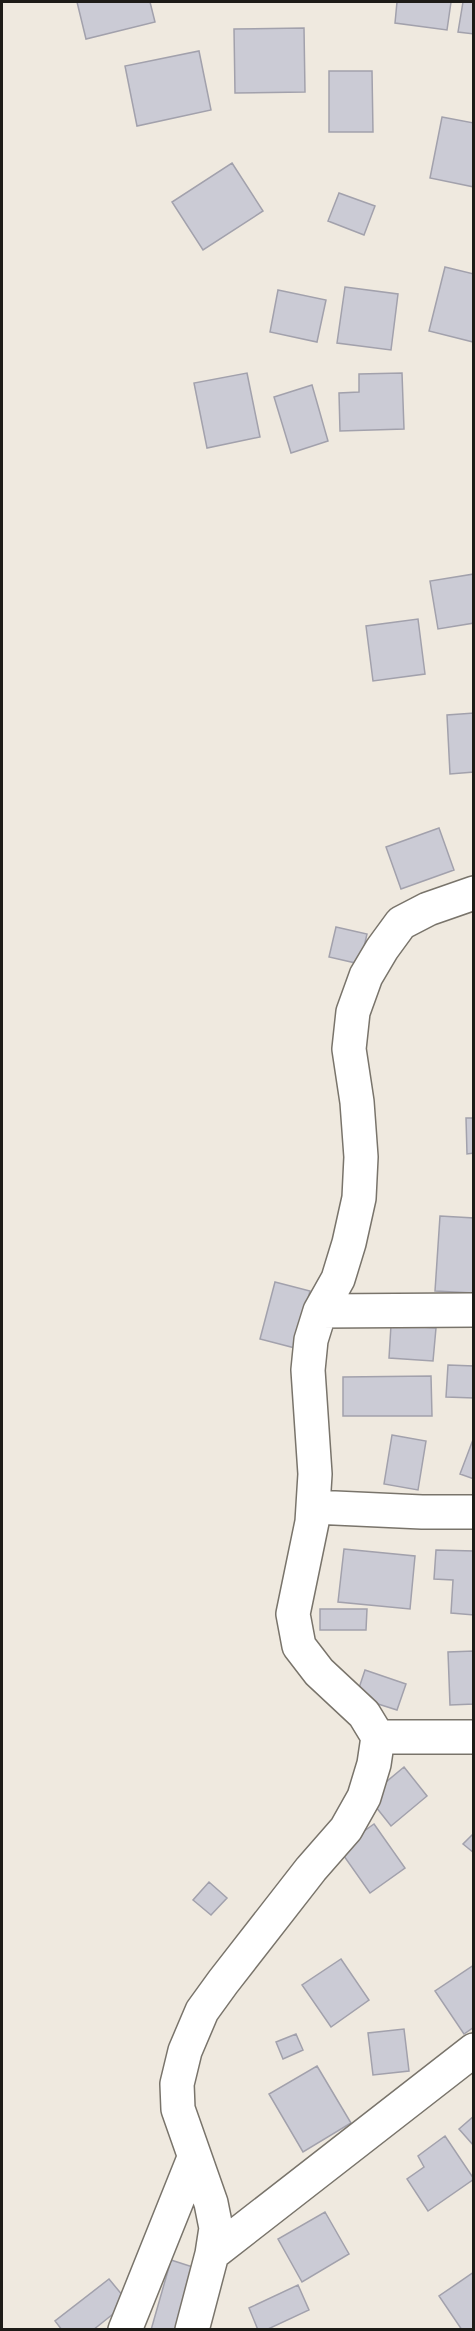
<svg xmlns="http://www.w3.org/2000/svg" width="475" height="2331" font-family="Commissioner,sans-serif">
<rect width="100%" height="100%" fill="#efe9df"/>
<path fill="#cbcbd5" stroke="#a2a1ac" stroke-width="1.5" d="M 77,2 L 150,2 L 155,22 L 86,39 Z
M 397,2 L 451,2 L 447,30 L 395,23 Z
M 463,2 L 474,2 L 474,34 L 458,32 Z
M 304,28 L 305,92 L 235,93 L 234,29 Z
M 199,51 L 211,110 L 137,126 L 125,66 Z
M 329,71 L 372,71 L 373,132 L 329,132 Z
M 442,117 L 474,123 L 474,187 L 430,178 Z
M 232,163 L 263,211 L 203,250 L 172,202 Z
M 339,193 L 375,206 L 364,235 L 328,221 Z
M 445,267 L 474,274 L 473,342 L 429,331 Z
M 345,287 L 398,294 L 391,350 L 337,343 Z
M 278,290 L 326,300 L 317,342 L 270,332 Z
M 247,373 L 260,437 L 207,448 L 194,383 Z
M 402,373 L 404,429 L 340,431 L 339,393 L 359,392 L 359,374 Z
M 312,385 L 328,441 L 291,453 L 274,397 Z
M 474,574 L 474,623 L 438,629 L 430,581 Z
M 418,619 L 425,674 L 373,681 L 366,626 Z
M 474,713 L 474,772 L 450,774 L 447,715 Z
M 439,828 L 454,870 L 401,889 L 386,847 Z
M 336,927 L 367,934 L 360,964 L 329,957 Z
M 466,1118 L 474,1118 L 474,1153 L 467,1154 Z
M 440,1216 L 474,1218 L 474,1293 L 435,1291 Z
M 275,1282 L 310,1291 L 295,1348 L 260,1339 Z
M 391,1325 L 436,1328 L 433,1361 L 389,1358 Z
M 448,1365 L 474,1366 L 474,1398 L 446,1397 Z
M 431,1376 L 432,1416 L 343,1416 L 343,1377 Z
M 392,1435 L 426,1441 L 418,1490 L 384,1484 Z
M 474,1437 L 474,1479 L 460,1474 Z
M 344,1549 L 415,1556 L 410,1609 L 338,1602 Z
M 436,1550 L 474,1551 L 474,1615 L 451,1613 L 453,1580 L 434,1579 Z
M 320,1609 L 367,1609 L 366,1630 L 320,1630 Z
M 474,1651 L 474,1704 L 450,1705 L 448,1652 Z
M 365,1670 L 406,1684 L 397,1710 L 356,1697 Z
M 404,1767 L 427,1796 L 391,1826 L 368,1797 Z
M 374,1824 L 405,1868 L 370,1893 L 339,1849 Z
M 474,1833 L 474,1853 L 463,1844 Z
M 209,1882 L 227,1898 L 211,1915 L 193,1900 Z
M 341,1959 L 369,2000 L 331,2027 L 302,1985 Z
M 474,1965 L 474,2027 L 464,2034 L 435,1991 Z
M 404,2029 L 409,2071 L 373,2075 L 368,2033 Z
M 296,2034 L 303,2050 L 283,2059 L 276,2042 Z
M 317,2066 L 351,2123 L 303,2152 L 269,2094 Z
M 474,2116 L 474,2146 L 459,2129 Z
M 445,2136 L 474,2179 L 428,2211 L 407,2179 L 424,2167 L 418,2156 Z
M 325,2212 L 349,2254 L 302,2282 L 278,2239 Z
M 171,2260 L 199,2269 L 181,2330 L 151,2330 Z
M 474,2272 L 474,2330 L 462,2330 L 439,2296 Z
M 109,2279 L 128,2302 L 93,2330 L 62,2330 L 55,2321 Z
M 298,2285 L 309,2310 L 266,2330 L 258,2330 L 249,2308 Z"/>
<g fill="none" stroke-linecap="round" stroke-linejoin="round">
<g stroke="#79746b" stroke-width="36">
<path id="street" d="M 320,1311 L 474,1310
M 313,1507 L 422,1512 L 474,1512
M 378,1737 L 474,1737
M 212,2254 L 474,2050
M 125,2330 L 194,2158
M 192,2330 L 212,2254 L 216,2228 L 211,2203 L 178,2109 L 177,2084 L 185,2051 L 202,2011 L 223,1982 L 311,1869 L 346,1829 L 364,1797 L 374,1764 L 378,1737 L 364,1714 L 319,1672 L 299,1646 L 293,1614 L 312,1522 L 315,1474 L 308,1370 L 311,1340 L 320,1311 L 338,1279 L 349,1243 L 359,1198 L 361,1157 L 357,1102 L 349,1049 L 353,1012 L 366,976 L 382,949 L 401,923 L 428,909 L 474,893"/>
</g>
<use href="#street" stroke="#fff" stroke-width="33"/>
</g>
<rect width="475" height="2331" fill="none" stroke="#1d1b17" stroke-width="6"/>
</svg>
